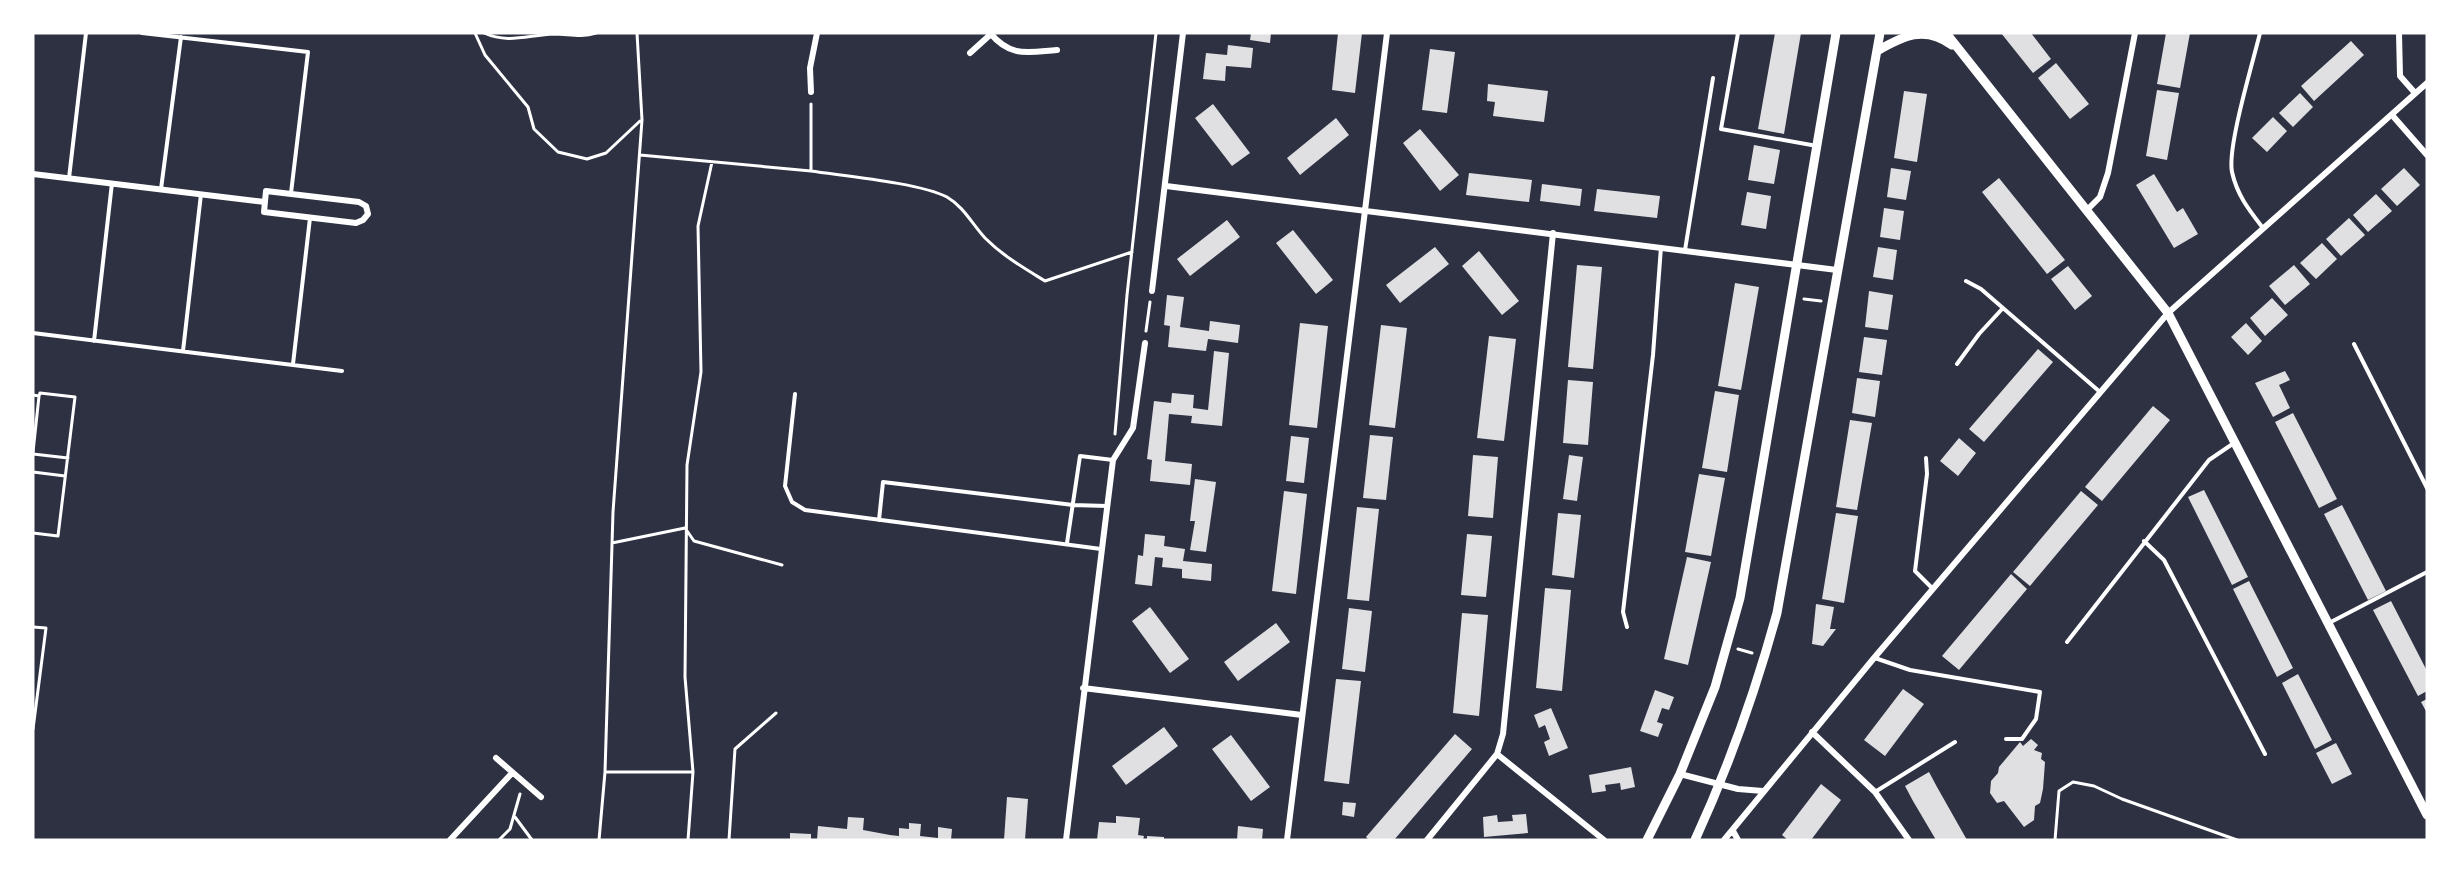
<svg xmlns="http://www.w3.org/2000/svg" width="2460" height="873" font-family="Poppins,sans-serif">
<rect width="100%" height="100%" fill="#2d3142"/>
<path fill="#e0e0e3" d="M 1251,33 L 1271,33 L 1270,43 L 1250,40 Z
M 1338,33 L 1362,33 L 1355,93 L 1332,90 Z
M 1775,33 L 1801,33 L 1784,134 L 1758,129 Z
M 2001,33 L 2031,33 L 2051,59 L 2033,73 Z
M 2166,33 L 2190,33 L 2180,88 L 2157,84 Z
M 2351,41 L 2364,55 L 2314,101 L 2301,86 Z
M 1228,45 L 1253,48 L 1251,68 L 1226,66 L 1225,81 L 1203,79 L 1206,53 L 1227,55 Z
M 1430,49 L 1455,52 L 1447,113 L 1422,110 Z
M 2056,63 L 2089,104 L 2070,119 L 2038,78 Z
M 1488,84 L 1548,91 L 1544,122 L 1493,116 L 1495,102 L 1487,101 Z
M 2157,90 L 2179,93 L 2167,160 L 2146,156 Z
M 1904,91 L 1927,94 L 1917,162 L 1894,158 Z
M 2300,93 L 2313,107 L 2293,127 L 2279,113 Z
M 1213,104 L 1250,153 L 1232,166 L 1195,118 Z
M 2273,117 L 2287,131 L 2267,152 L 2252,138 Z
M 1336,118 L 1349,135 L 1300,175 L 1287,158 Z
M 1420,129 L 1459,175 L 1440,191 L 1403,143 Z
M 1754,145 L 1780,150 L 1774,184 L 1748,180 Z
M 1891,168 L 1911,171 L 1906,200 L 1887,197 Z
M 2404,168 L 2420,185 L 2397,206 L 2381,189 Z
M 1469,173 L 1532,180 L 1529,202 L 1466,195 Z
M 2154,174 L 2177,212 L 2183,208 L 2198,234 L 2174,248 L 2136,185 Z
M 1999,178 L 2065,260 L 2047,274 L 1982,192 Z
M 1542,184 L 1582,189 L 1580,206 L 1540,201 Z
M 1597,189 L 1660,196 L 1657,218 L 1594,211 Z
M 1747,192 L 1771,196 L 1766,229 L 1741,225 Z
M 2376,194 L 2392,211 L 2368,232 L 2353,215 Z
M 1884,208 L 1904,211 L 1900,240 L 1880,237 Z
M 2349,218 L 2365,235 L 2341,256 L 2326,239 Z
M 1227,220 L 1240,237 L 1190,276 L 1177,259 Z
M 1293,230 L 1333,280 L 1316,294 L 1276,243 Z
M 2322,243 L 2337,259 L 2316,279 L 2300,263 Z
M 1435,247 L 1449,264 L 1400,303 L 1386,285 Z
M 1878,247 L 1897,250 L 1893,280 L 1873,277 Z
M 1479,251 L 1519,301 L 1502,315 L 1462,266 Z
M 1577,265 L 1602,267 L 1593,369 L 1568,367 Z
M 2294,265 L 2310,284 L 2285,305 L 2269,286 Z
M 2068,266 L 2092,296 L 2075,310 L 2051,279 Z
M 1735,283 L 1759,287 L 1741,390 L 1718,386 Z
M 1869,291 L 1893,295 L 1888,330 L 1865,327 Z
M 1167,295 L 1184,297 L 1180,327 L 1209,331 L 1210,321 L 1240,325 L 1238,343 L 1208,339 L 1206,351 L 1168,347 L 1170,326 L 1164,325 Z
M 2272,298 L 2288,315 L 2265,336 L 2250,318 Z
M 1300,323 L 1328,326 L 1317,428 L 1289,425 Z
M 2246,323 L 2262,341 L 2248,355 L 2231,337 Z
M 1381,325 L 1407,328 L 1395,428 L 1369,425 Z
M 1489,336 L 1516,339 L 1504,441 L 1477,438 Z
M 1864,337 L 1887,340 L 1882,375 L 1859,372 Z
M 2038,349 L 2053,362 L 1984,442 L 1969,429 Z
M 1214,351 L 1229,353 L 1222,426 L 1191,423 L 1192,416 L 1169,414 L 1165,461 L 1192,464 L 1190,485 L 1150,481 L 1152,460 L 1147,459 L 1154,401 L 1171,403 L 1172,393 L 1194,395 L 1193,408 L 1208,410 Z
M 2285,371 L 2290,380 L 2279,385 L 2290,408 L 2273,417 L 2255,383 Z
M 1857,378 L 1880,381 L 1875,417 L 1852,413 Z
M 1568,380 L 1593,382 L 1588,445 L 1563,443 Z
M 1715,391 L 1739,395 L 1727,472 L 1702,468 Z
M 2153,406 L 2170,420 L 2102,501 L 2085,487 Z
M 2293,413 L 2337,499 L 2319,508 L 2275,422 Z
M 1850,420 L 1872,423 L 1857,510 L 1836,507 Z
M 1370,435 L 1393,437 L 1386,500 L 1363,498 Z
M 1291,436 L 1309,438 L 1304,483 L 1286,481 Z
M 1959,438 L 1976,453 L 1958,476 L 1940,461 Z
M 1473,455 L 1498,457 L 1493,518 L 1468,516 Z
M 1569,455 L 1583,457 L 1577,501 L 1563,499 Z
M 1699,474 L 1725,478 L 1711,556 L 1685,552 Z
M 1195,479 L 1216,482 L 1206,552 L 1190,550 L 1195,521 L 1190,521 Z
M 2204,490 L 2248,577 L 2232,585 L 2188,497 Z
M 1284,491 L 1307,494 L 1296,594 L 1272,591 Z
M 2081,491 L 2098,505 L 2030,586 L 2013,572 Z
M 2342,505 L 2386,591 L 2368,600 L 2324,514 Z
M 1357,507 L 1379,509 L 1369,601 L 1347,599 Z
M 1558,513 L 1581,515 L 1574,578 L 1552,575 Z
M 1836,513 L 1858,516 L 1844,603 L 1822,599 Z
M 1145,534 L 1165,536 L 1164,546 L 1185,549 L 1183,561 L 1212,564 L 1211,581 L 1182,578 L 1182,569 L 1162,567 L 1163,558 L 1155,557 L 1152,586 L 1135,584 L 1138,555 L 1143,556 Z
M 1467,534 L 1492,536 L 1486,597 L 1461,595 Z
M 1687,557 L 1711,562 L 1688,665 L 1664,659 Z
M 2011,574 L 2027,589 L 1959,670 L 1942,656 Z
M 2249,581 L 2293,668 L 2277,677 L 2233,589 Z
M 1545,588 L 1571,590 L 1562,691 L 1536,688 Z
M 2391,601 L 2427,671 L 2427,691 L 2418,696 L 2373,610 Z
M 1816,604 L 1834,607 L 1830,629 L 1836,629 L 1823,646 L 1812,644 Z
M 1150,607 L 1189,659 L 1170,673 L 1132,621 Z
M 1349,608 L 1372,611 L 1365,672 L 1342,669 Z
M 1462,613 L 1488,615 L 1479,716 L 1453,713 Z
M 1276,623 L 1290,642 L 1238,681 L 1224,662 Z
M 2298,674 L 2332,740 L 2315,749 L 2282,683 Z
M 1336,679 L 1361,681 L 1349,784 L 1324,781 Z
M 1903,689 L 1924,704 L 1885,756 L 1864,740 Z
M 1655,690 L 1674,697 L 1669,710 L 1662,708 L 1657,722 L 1663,724 L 1658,737 L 1640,731 Z
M 2427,699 L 2427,713 L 2421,702 Z
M 1551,708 L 1568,748 L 1549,756 L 1544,742 L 1550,739 L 1545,725 L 1539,728 L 1534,715 Z
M 1164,727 L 1178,746 L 1126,785 L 1112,766 Z
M 1455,734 L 1472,749 L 1394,840 L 1369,840 L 1366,837 Z
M 1231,735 L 1270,787 L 1251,801 L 1212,749 Z
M 2031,739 L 2038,745 L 2034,750 L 2042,753 L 2041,759 L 2045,762 L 2043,789 L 2040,803 L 2035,806 L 2034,820 L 2024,827 L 2004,801 L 1997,803 L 1990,793 L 1991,781 L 1998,773 L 1999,767 L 2020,742 L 2023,746 Z
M 2336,743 L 2352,774 L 2332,784 L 2316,753 Z
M 1631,767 L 1635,787 L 1621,790 L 1620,783 L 1605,785 L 1606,791 L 1592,793 L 1589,775 Z
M 1929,772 L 1937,787 L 1967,840 L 1936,840 L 1913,801 L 1905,786 Z
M 1821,784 L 1841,800 L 1811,840 L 1788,840 L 1782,835 Z
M 1007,797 L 1028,799 L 1025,840 L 1004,840 Z
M 1343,802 L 1356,803 L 1354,817 L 1342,815 Z
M 1526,814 L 1528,833 L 1484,837 L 1483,817 L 1497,815 L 1498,822 L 1513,821 L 1512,815 Z
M 1116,816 L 1140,818 L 1138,835 L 1144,836 L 1143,840 L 1097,840 L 1099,822 L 1116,823 Z
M 848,817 L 864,818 L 863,830 L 890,835 L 899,836 L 899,828 L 909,829 L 909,823 L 921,824 L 920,836 L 938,838 L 938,827 L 952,829 L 951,840 L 817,840 L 818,826 L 847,829 Z
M 1238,826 L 1263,829 L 1262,840 L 1237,840 Z
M 790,833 L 811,834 L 811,840 L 790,840 Z
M 1147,836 L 1164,837 L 1164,840 L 1147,840 Z"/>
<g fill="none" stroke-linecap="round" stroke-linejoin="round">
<path stroke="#fff" stroke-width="3" d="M 475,33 L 485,55 L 528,107 L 534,129 L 558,152 L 587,159 L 606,153 L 640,121
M 484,33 C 508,44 528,35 554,34 C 569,34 581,38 596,33
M 811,104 L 811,171 C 844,176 920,183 947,197 C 964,207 972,224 985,238 C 1003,256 1024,268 1045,281 L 1132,252
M 640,155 L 811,171
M 1804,299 L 1821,301
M 1146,331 L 1150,302
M 33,395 L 39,396 L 33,452
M 1115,434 L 1127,295 L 1156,33
M 33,454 L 68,458
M 33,472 L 65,476
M 33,533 L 58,536 L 75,397 L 40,393 L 39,396
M 612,543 L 685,528 L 694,541 L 782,565
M 33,627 L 46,628 L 33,729
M 1738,649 L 1752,653
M 605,772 L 693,772
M 515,817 L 532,840
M 499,840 L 510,829 L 520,794
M 599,840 L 605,772 L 613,512 L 642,120 L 637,33
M 688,840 L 693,772 L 685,677 L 687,465 L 701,372 L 698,226 L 712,162
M 729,840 L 735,749 L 776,713
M 2055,840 L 2059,791 L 2073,782 L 2094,786 L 2122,799 L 2237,840"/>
<path stroke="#fff" stroke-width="4" d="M 142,33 L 308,52 L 291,193
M 1738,33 L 1721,129 L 1817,146
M 2260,33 C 2253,62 2227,147 2232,172 C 2237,195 2249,210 2263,228
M 69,178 L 86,33
M 161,189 L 181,37
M 1685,250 L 1713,78
M 1966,281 L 1981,289 L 2100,392
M 33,333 L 342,371
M 94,341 L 112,183
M 2354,344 L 2427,488
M 183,351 L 201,194
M 293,364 L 310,218
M 1957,364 L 1979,334 L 2003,308
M 795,394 L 785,486 L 792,502 L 805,510 L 1101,549
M 1926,458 L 1927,474 L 1915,571 L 1933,589
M 879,520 L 883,482 L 1073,505 L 1107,506
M 2144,541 L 2164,560 L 2265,754
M 1067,543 L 1080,456 L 1113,460
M 2329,623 L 2427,572
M 1627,627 L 1623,612 L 1653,355 L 1661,247
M 2067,642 L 2209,460 L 2234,443
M 1875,658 L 1910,670 L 2040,692 L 2036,719 L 2022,739 L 2006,739
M 1875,792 L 1955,742"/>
<path stroke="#fff" stroke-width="6" d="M 990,33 C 1011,58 1028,52 1057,50
M 2399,33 L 2400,76 L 2415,93
M 970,53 L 991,34
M 811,92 L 810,68 L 817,33
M 2392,115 L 2427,155
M 33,174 L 265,202
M 1166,186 L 1837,270
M 266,191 L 359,202 L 366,206 L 368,214 L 363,220 L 356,223 L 264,212 Z
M 2087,210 L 2100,197 L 2108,173 L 2135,33
M 1152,291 L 1183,33
M 1083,688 L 1302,715
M 1812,732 L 1875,792 L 1909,840
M 1497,754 L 1604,840
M 496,758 L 541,797
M 1680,774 L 1738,789 L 1763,791
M 1733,831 L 1738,840
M 450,840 L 512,773
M 1066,840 L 1113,460 L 1133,428 L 1145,343
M 1287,840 L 1387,33
M 1427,840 L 1497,754 L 1503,734 L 1553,233
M 1724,840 L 1874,658 L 2168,313 L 2427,83"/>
<path stroke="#fff" stroke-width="9" d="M 1946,33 L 2168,313 L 2427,815
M 1877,51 C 1903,36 1924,25 1952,45
M 1647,840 L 1680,774 L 1715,687 L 1740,598 L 1836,33
M 1695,840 C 1730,764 1755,693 1777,613 L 1880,33"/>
</g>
<rect width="2460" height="873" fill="none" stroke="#ffffff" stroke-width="69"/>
</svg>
